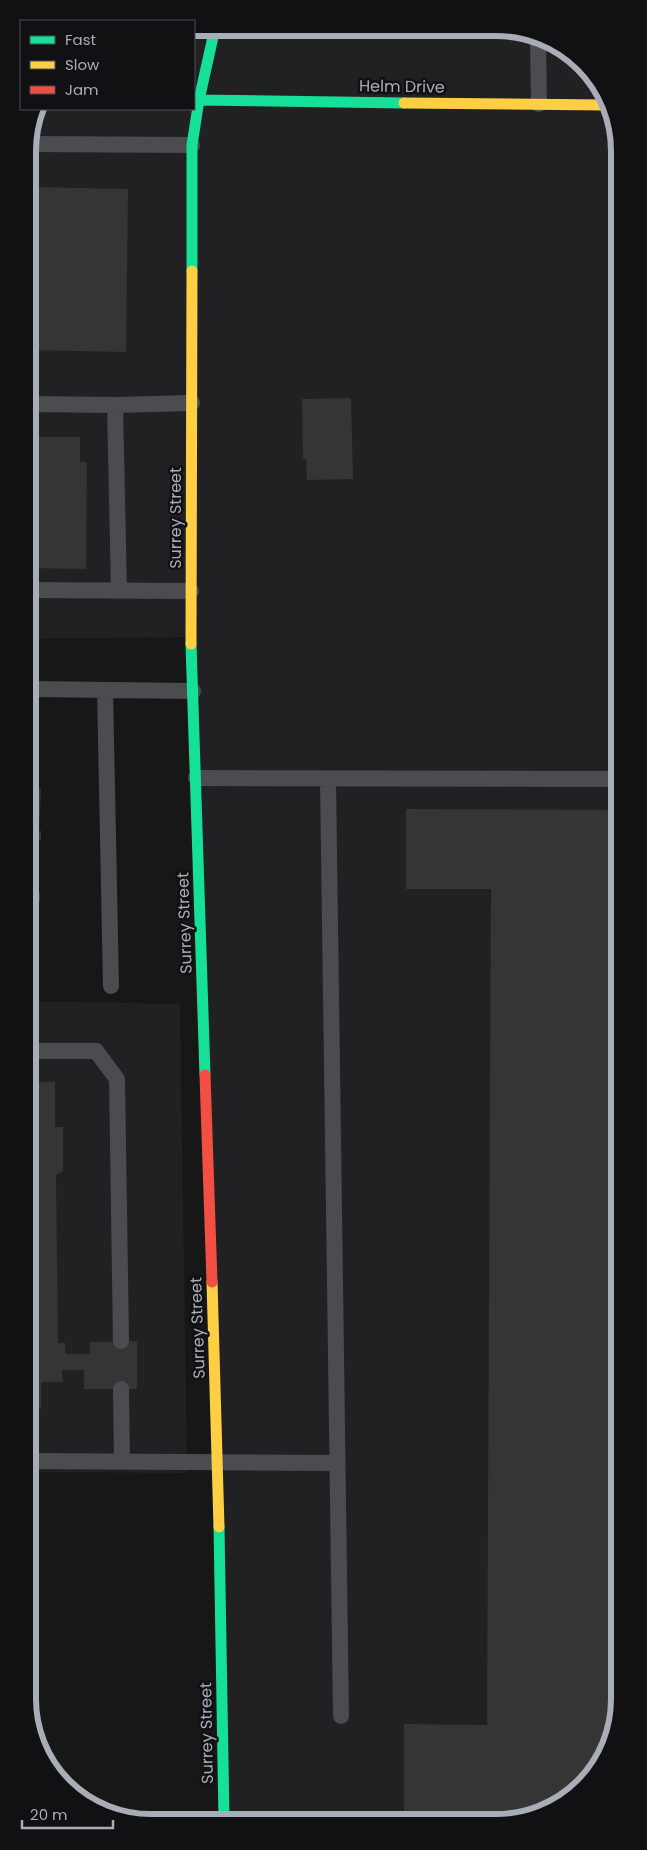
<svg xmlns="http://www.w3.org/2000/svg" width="647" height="1850" font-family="Poppins,sans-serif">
<rect width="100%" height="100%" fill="#171717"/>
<path fill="#212123" d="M 194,28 L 520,30 L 583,64 L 617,127 L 619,1707 L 610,1746 L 589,1780 L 558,1806 L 520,1820 L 224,1820 L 191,637 L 28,639 L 28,143 L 37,109 L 194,109 Z
M 29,1001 L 180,1004 L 187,1473 L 30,1472 Z"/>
<path fill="#353536" d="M 28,187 L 128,189 L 126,352 L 28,350 Z
M 351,398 L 353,479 L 307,480 L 306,459 L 303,459 L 302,399 Z
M 28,437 L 80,437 L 80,462 L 87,462 L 86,569 L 28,568 Z
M 29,778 L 36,778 L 36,789 L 41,789 L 39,831 L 41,831 L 41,840 L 36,840 L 36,852 L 29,852 Z
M 406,809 L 618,810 L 619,1707 L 610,1746 L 589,1780 L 558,1806 L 543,1811 L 404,1811 L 404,1724 L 487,1725 L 491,889 L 406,889 Z
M 29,879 L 36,879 L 36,892 L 40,892 L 40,902 L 38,901 L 39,943 L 34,943 L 34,955 L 29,955 Z
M 29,1082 L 55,1082 L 55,1127 L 63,1127 L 63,1171 L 56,1175 L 58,1343 L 65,1343 L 65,1354 L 90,1354 L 90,1342 L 137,1341 L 137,1389 L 84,1389 L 84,1370 L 62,1370 L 63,1382 L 41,1382 L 41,1409 L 30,1409 Z"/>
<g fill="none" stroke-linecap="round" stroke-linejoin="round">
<path stroke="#4b4c50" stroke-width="16" d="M 538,40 L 539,104
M 28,144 L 192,145
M 28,404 L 115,405
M 28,590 L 191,591
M 119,591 L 115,405 L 192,403
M 29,689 L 193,691
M 105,690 L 111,986
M 196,778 L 618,779
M 328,779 L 341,1716
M 29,1051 L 96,1051 L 117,1079 L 121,1341
M 121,1389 L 122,1461
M 30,1461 L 337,1463"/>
<path stroke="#16e098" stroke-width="11" d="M 199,100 L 404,103
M 192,271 L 192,145 L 199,100 L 215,28
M 191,644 L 205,1075
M 219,1527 L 224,1820"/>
<path stroke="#ffcf43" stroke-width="11" d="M 404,103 L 605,105
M 191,644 L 192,271
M 212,1282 L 219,1527"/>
<path stroke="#f24e42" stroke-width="11" d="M 205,1075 L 212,1282"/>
</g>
<g text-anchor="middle" stroke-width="5" stroke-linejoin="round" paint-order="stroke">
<g font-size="16" fill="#a8adb8" stroke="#111113">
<text transform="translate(402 86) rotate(1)" y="6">Helm Drive</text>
<text transform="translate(175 518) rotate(-90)" y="6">Surrey Street</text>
<text transform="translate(184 923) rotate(-92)" y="6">Surrey Street</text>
<text transform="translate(197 1328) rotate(-92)" y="6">Surrey Street</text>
<text transform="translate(206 1733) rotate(-91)" y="6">Surrey Street</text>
</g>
</g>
<path d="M0 0H647V1850H0ZM151 36H496A115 115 0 0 1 611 151V1699A115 115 0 0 1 496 1814H151A115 115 0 0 1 36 1699V151A115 115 0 0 1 151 36Z" fill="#111113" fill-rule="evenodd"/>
<path fill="none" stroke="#a8adb8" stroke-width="6" d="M151 36H496A115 115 0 0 1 611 151V1699A115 115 0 0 1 496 1814H151A115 115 0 0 1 36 1699V151A115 115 0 0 1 151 36Z"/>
<rect x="20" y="20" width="175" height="90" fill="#111113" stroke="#4d4f55"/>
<rect x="30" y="36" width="25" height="8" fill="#16e098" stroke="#4d4f55"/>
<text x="65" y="45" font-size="15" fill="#a8adb8">Fast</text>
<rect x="30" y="61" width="25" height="8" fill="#ffcf43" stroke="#4d4f55"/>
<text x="65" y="70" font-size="15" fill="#a8adb8">Slow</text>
<rect x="30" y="86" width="25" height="8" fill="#f24e42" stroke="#4d4f55"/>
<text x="65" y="95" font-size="15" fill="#a8adb8">Jam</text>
<path d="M22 1820v8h91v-8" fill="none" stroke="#a8adb8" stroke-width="2.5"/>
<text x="30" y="1820" font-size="15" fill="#a8adb8" stroke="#111113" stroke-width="4" paint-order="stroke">20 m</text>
</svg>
